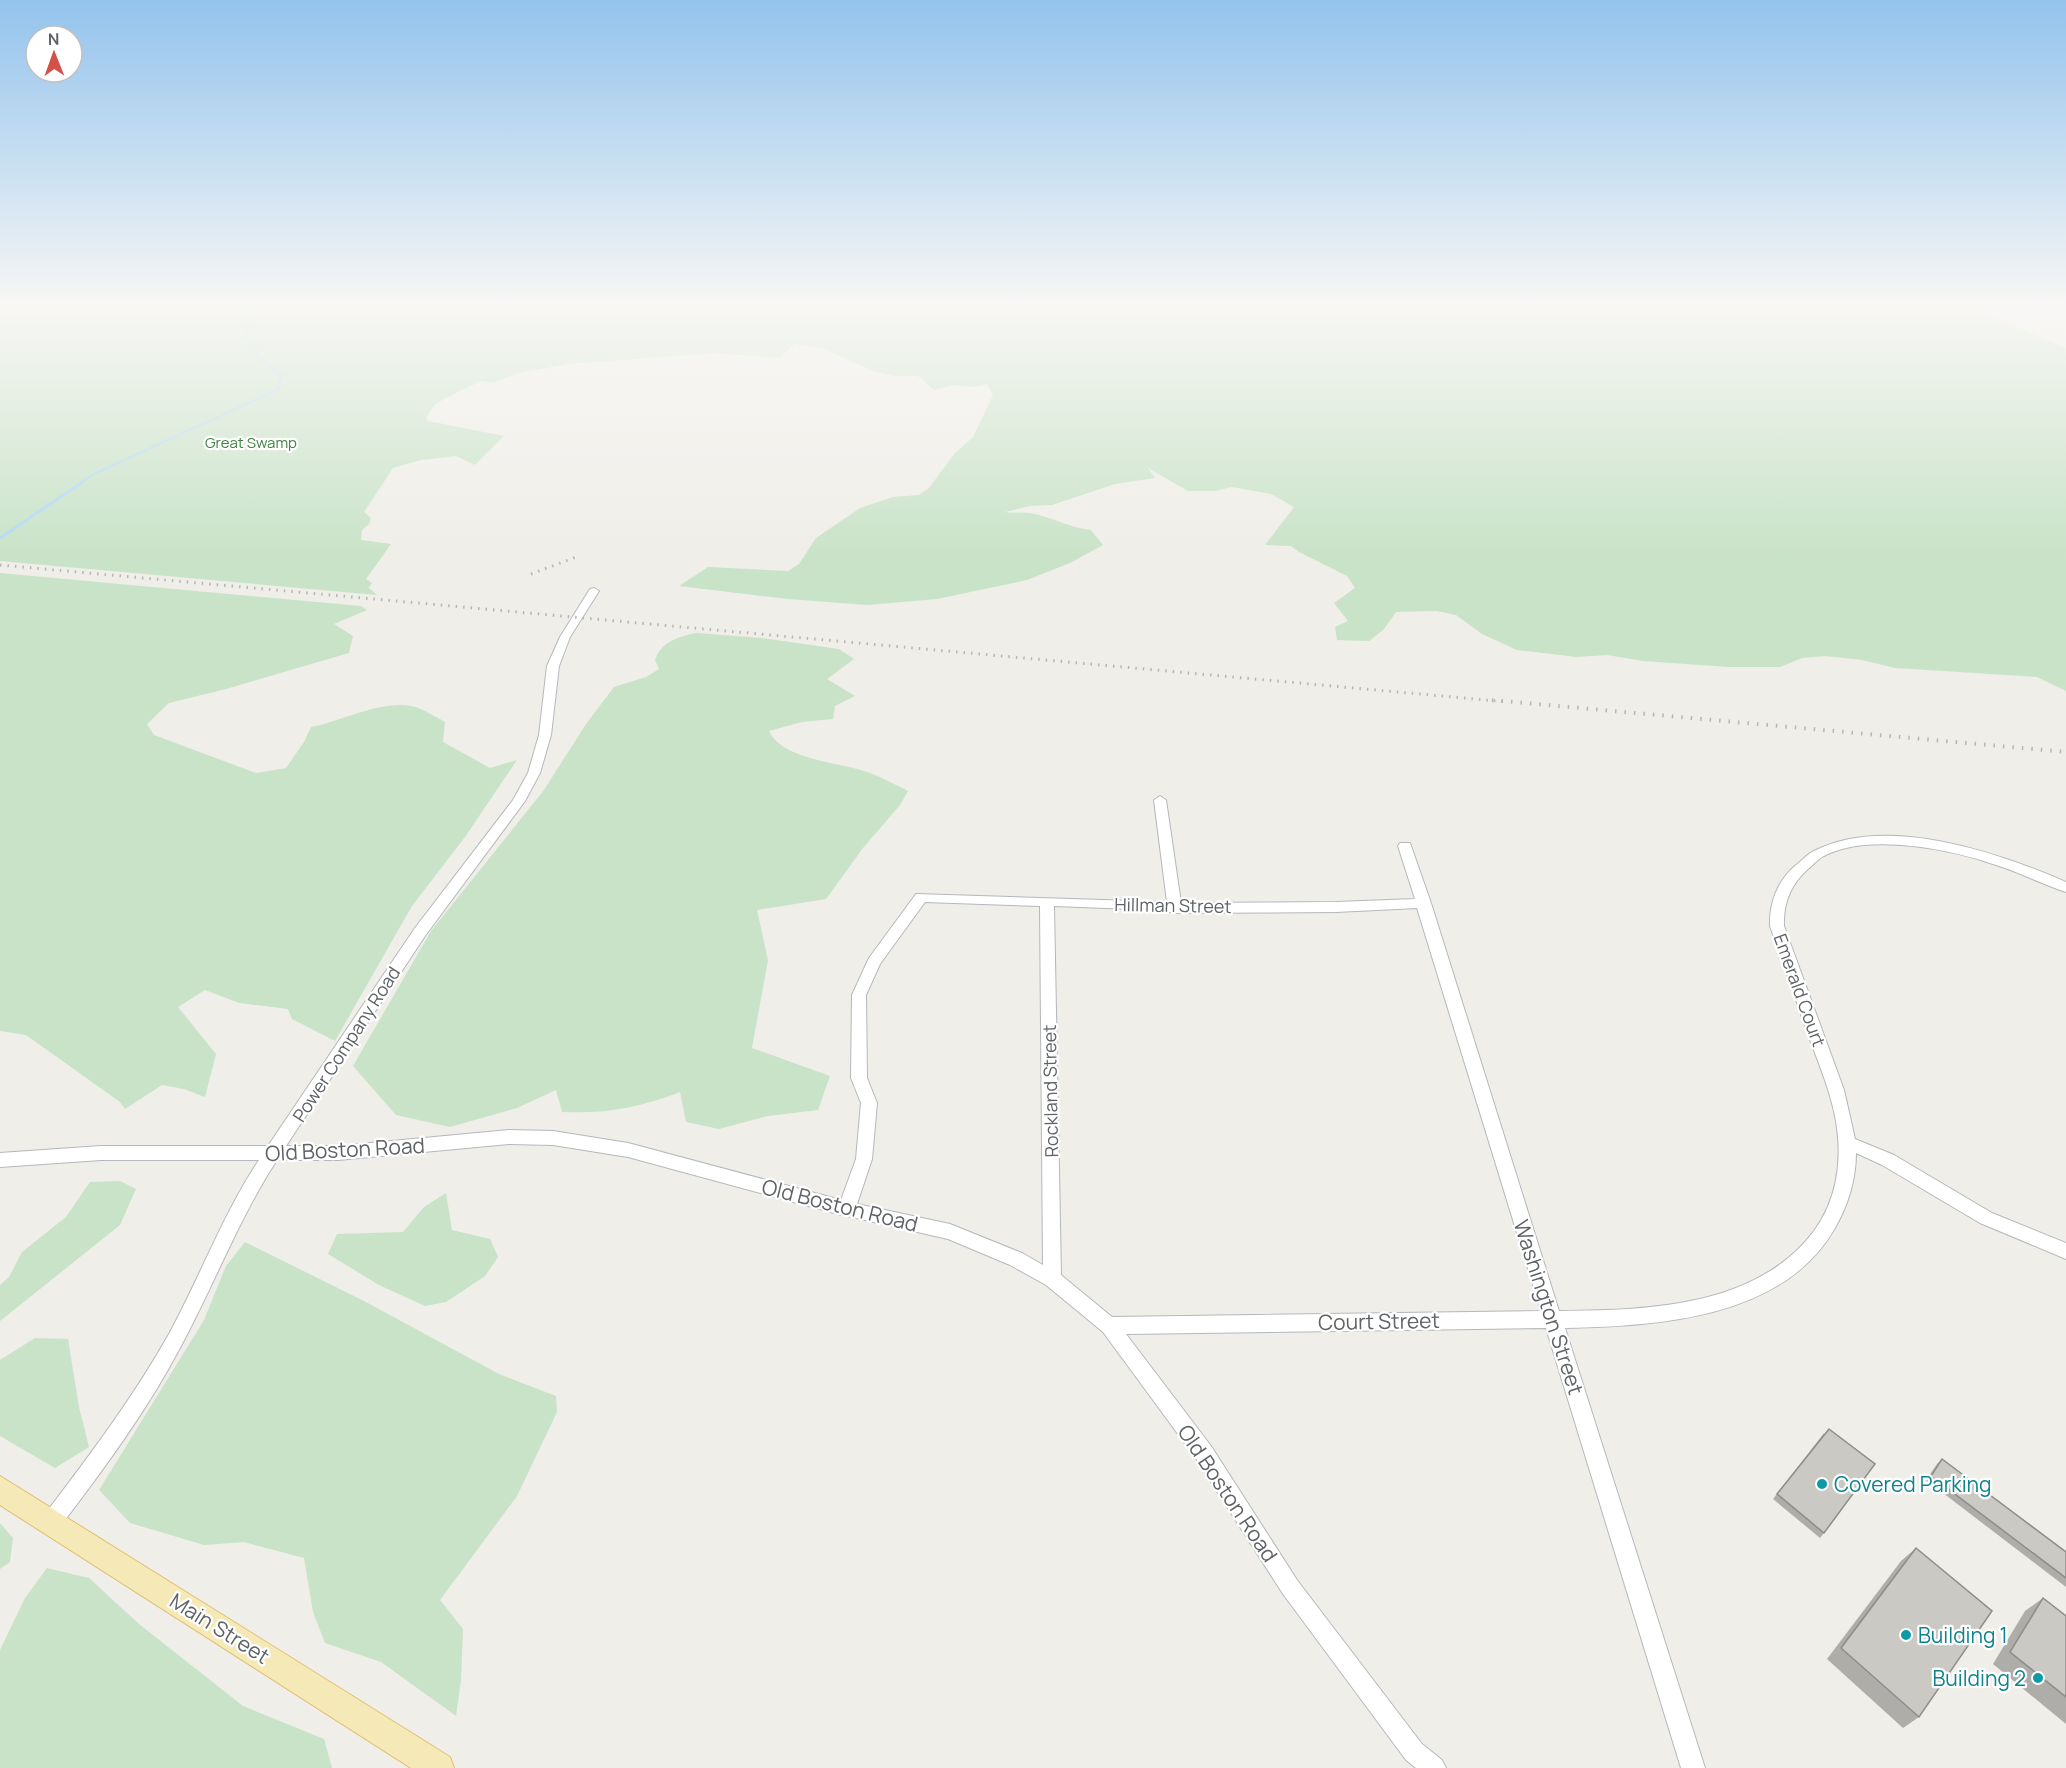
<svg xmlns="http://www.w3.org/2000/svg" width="2066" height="1768" font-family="Manrope,sans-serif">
	<rect width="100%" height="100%" fill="#efeee8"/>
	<g fill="#c9e3c8">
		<path d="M 0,308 L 1973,308 L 2066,348 L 2066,691 L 2037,677 L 1895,668 L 1862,660 L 1825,656 L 1802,658 L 1780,667 L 1729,667 L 1643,661 L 1607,655 L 1577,657 L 1517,650 L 1482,634 L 1456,615 L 1437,611 L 1396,612 L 1384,629 L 1369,641 L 1337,640 L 1335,627 L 1348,621 L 1334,603 L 1355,588 L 1347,576 L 1299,552 L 1291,546 L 1265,545 L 1294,507 L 1271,494 L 1232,487 L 1215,491 L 1188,491 L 1148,468 L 1155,478 L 1115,484 L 1052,505 L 1030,506 L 1005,512 C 1012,513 1021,512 1029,513 C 1051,516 1069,528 1091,530 L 1103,545 L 1070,563 L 1027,580 L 937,599 L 867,605 L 788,599 L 679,586 L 708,567 L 788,571 L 799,564 L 816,538 L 860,508 L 893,497 L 919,495 L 929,488 L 955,453 L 973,437 L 993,395 L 987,384 L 975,387 L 954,385 L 934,390 L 918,376 L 894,376 L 873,371 L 822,348 L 795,344 L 779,358 L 715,353 L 569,364 L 519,373 L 493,383 L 481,381 L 456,393 L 435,404 L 426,418 L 428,421 L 504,436 L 475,465 L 456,456 L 421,460 L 393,468 L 364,512 L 371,518 L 369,524 L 362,530 L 361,540 L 391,544 L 366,579 L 372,583 L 369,588 L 377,595 L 0,561 Z"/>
		<path d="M 0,573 L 361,606 L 367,610 L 334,624 L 353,636 L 349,653 L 226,689 L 169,703 L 147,724 L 154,735 L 256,773 L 286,768 L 304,742 L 311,727 C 342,721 385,698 416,707 C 426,711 436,717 445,722 L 443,742 L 490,768 L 517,760 L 465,837 L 412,906 L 335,1041 L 292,1019 L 288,1009 L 239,1003 L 205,990 L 178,1007 L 216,1054 L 205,1097 L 184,1089 L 162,1085 L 125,1109 L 120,1102 L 26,1035 L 0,1031 Z"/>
		<path d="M 697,633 L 762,638 L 839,649 L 854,659 L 827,679 L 855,696 L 835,706 L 833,719 L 802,722 L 769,731 C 783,761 842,762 870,773 C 883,778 896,785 908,791 L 900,805 L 863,848 L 826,899 L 757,910 L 768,960 L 752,1048 L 830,1076 L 818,1110 L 768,1116 L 719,1129 L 686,1122 L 680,1092 C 639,1108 605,1114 562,1112 L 556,1090 L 517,1108 L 450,1127 L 396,1115 L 353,1066 L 431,931 L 544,790 L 586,724 L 614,687 L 646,677 L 659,669 L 655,660 C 661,642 679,636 697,633 Z"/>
		<path d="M 120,1181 L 136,1189 L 120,1225 L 0,1321 L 0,1285 L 9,1277 L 22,1252 L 66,1217 L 90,1182 Z"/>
		<path d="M 446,1193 L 452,1230 L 490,1239 L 498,1257 L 485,1276 L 446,1302 L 425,1306 L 379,1285 L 328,1254 L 337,1234 L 403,1232 L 424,1207 Z"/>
		<path d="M 245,1242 L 364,1301 L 499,1374 L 556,1396 L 557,1412 L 517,1496 L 440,1600 L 463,1629 L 461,1680 L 456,1716 L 381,1662 L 325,1643 L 313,1612 L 304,1558 L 244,1542 L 204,1545 L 130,1523 L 99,1490 L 204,1320 L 226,1266 Z"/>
		<path d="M 35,1338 L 68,1339 L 79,1407 L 89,1447 L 55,1468 L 0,1436 L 0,1360 Z"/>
		<path d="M 0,1523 L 13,1538 L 10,1562 L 0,1569 Z"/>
		<path d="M 47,1568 L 89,1578 L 139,1624 L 243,1706 L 324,1739 L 332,1768 L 0,1768 L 0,1650 L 25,1598 Z"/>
	</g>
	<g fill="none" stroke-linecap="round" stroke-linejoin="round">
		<path stroke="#b3daf5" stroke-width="2" d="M 82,482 L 94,474 L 279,389 L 281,375 L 258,357 L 256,345 L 246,337 L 251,308"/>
		<path stroke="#b3daf5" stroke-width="3" d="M 0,538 L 84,481"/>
		<g stroke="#b5b8bb" stroke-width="2">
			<path id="minor" d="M 594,588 L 599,591 L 570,637 L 559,666 L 551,735 L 540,773 L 525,801 L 425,936 L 286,1146 L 338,1146 L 509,1130 L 553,1131 L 628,1143 L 841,1200 L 856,1159 L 861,1103 L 851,1078 L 852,995 L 869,958 L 916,894 L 1167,902 L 1154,800 L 1160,796 L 1166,800 L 1181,903 L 1336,902 L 1415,899 L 1398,846 L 1400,843 L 1410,843 L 1431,903 L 1559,1311 C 1647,1310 1756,1308 1814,1231 C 1836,1201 1842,1164 1837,1128 C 1833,1097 1820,1067 1809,1037 C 1796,1000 1783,963 1770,926 C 1769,903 1778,880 1796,865 C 1802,861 1807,854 1814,851 C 1886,814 1997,852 2066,882 L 2066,892 C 2044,885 2023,874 2002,867 C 1955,850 1867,831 1822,857 C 1817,860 1812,866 1808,869 C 1791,884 1783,903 1784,926 L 1844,1090 L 1855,1139 L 1894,1155 L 1992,1213 L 2066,1243 L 2066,1259 L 1980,1223 L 1882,1165 L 1856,1153 C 1856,1180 1848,1205 1835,1228 C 1783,1319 1658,1326 1565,1328 L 1705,1768 L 1681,1768 L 1546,1328 L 1126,1334 L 1211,1446 L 1297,1580 L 1422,1744 L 1442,1760 L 1446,1768 L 1416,1768 L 1406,1760 L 1283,1594 L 1197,1460 L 1103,1332 L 1046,1285 L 1010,1265 L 948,1239 L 834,1213 L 628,1157 L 553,1145 L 509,1144 L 338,1160 L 277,1160 C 239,1218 214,1285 181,1346 C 147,1411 103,1470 59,1528 L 52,1531 L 45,1528 L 42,1521 L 45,1514 C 89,1456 133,1398 169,1334 C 200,1277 223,1214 259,1160 L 101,1160 L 0,1167 L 0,1153 L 101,1146 L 268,1146 L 415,928 L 513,800 L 528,773 L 539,735 L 547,666 L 560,637 L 590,589 ZM 925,902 L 1040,906 L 1043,1265 L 1022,1253 L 950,1224 L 857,1204 L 872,1159 L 877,1103 L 867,1078 L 866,995 L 880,964 ZM 1054,906 L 1158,910 L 1175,913 L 1336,912 L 1417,908 L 1541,1311 L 1112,1317 L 1061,1275 Z"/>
		</g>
		<g stroke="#e1be70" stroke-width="2">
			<path id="major" d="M 0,1476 L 450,1757 L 454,1768 L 411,1768 L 0,1505 Z"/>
		</g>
		<use href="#minor" fill="#fff" fill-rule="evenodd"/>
		<use href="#major" fill="#f5eab7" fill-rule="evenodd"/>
		<g stroke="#b5b6b6" stroke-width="3" stroke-dasharray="1.5 6" stroke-linecap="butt">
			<path d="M 0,565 L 1508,702"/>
			<path d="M 531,574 L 579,556"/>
		</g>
		<path stroke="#b5b6b6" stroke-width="4" stroke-dasharray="1.5 8" stroke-linecap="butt" d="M 1492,700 L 2066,752"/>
	</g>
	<g fill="#afada9">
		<path d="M 1824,1433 L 1824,1533 L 1820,1538 L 1773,1499 Z"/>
		<path d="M 1942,1459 L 2066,1552 L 2066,1587 L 1926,1480 L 1937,1464 Z"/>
		<path d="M 1916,1548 L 1919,1717 L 1903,1728 L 1827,1659 L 1901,1561 Z"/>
		<path d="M 2043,1598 L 2066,1616 L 2066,1724 L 1993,1664 L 2025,1611 Z"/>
	</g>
	<g fill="#cbc9c4" stroke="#8e8d89" stroke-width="1.5">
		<path d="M 1829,1429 L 1875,1464 L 1824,1533 L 1777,1494 Z"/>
		<path d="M 1942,1459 L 2066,1552 L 2066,1578 L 1931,1476 Z"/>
		<path d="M 1916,1548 L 1992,1611 L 1919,1717 L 1841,1648 Z"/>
		<path d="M 2043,1598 L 2066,1616 L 2066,1697 L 2010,1652 Z"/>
	</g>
	<linearGradient id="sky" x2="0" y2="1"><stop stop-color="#93c3ed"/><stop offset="0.55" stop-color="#f8f7f5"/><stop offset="1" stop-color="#f8f7f5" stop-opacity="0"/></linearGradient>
	<rect width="2066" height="555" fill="url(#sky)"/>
	<g fill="#0f9aa8" stroke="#fff" stroke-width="2">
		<circle cx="1822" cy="1484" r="6"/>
		<circle cx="1906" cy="1635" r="6"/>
		<circle cx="2038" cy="1678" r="6"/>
	</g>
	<g text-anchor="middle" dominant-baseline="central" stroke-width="4.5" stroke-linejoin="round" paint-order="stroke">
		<g font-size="15" fill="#428343" stroke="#fff">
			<text x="251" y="442">Great Swamp</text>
		</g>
		<g font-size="18" fill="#5f6366" stroke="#fff">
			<text transform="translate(1173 905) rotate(1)">Hillman Street</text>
			<text transform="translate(1800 990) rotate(70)">Emerald Court</text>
			<text transform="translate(346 1044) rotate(-57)">Power Company Road</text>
			<text transform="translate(1050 1091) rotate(-91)">Rockland Street</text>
		</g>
		<g font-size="21" fill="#5f6366" stroke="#fff">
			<text transform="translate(345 1149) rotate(-3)">Old Boston Road</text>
			<text transform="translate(840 1205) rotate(14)">Old Boston Road</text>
			<text transform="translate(1549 1307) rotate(72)">Washington Street</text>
			<text transform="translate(1379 1321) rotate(-1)">Court Street</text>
			<text transform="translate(1228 1493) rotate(56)">Old Boston Road</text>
			<text transform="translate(220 1628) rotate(32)">Main Street</text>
		</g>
		<g font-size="21" fill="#0d838f" stroke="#fff" text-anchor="start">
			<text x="1834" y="1484">Covered Parking</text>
			<text x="1918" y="1635">Building 1</text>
			<text x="2026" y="1678" text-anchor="end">Building 2</text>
		</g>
	</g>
	<g transform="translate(54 54) rotate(359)"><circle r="28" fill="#ffffff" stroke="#bfc1c2" stroke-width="1.5"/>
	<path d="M0-4.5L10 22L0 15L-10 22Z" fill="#d45149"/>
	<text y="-9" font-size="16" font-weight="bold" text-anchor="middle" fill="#5f6366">N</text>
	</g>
</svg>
